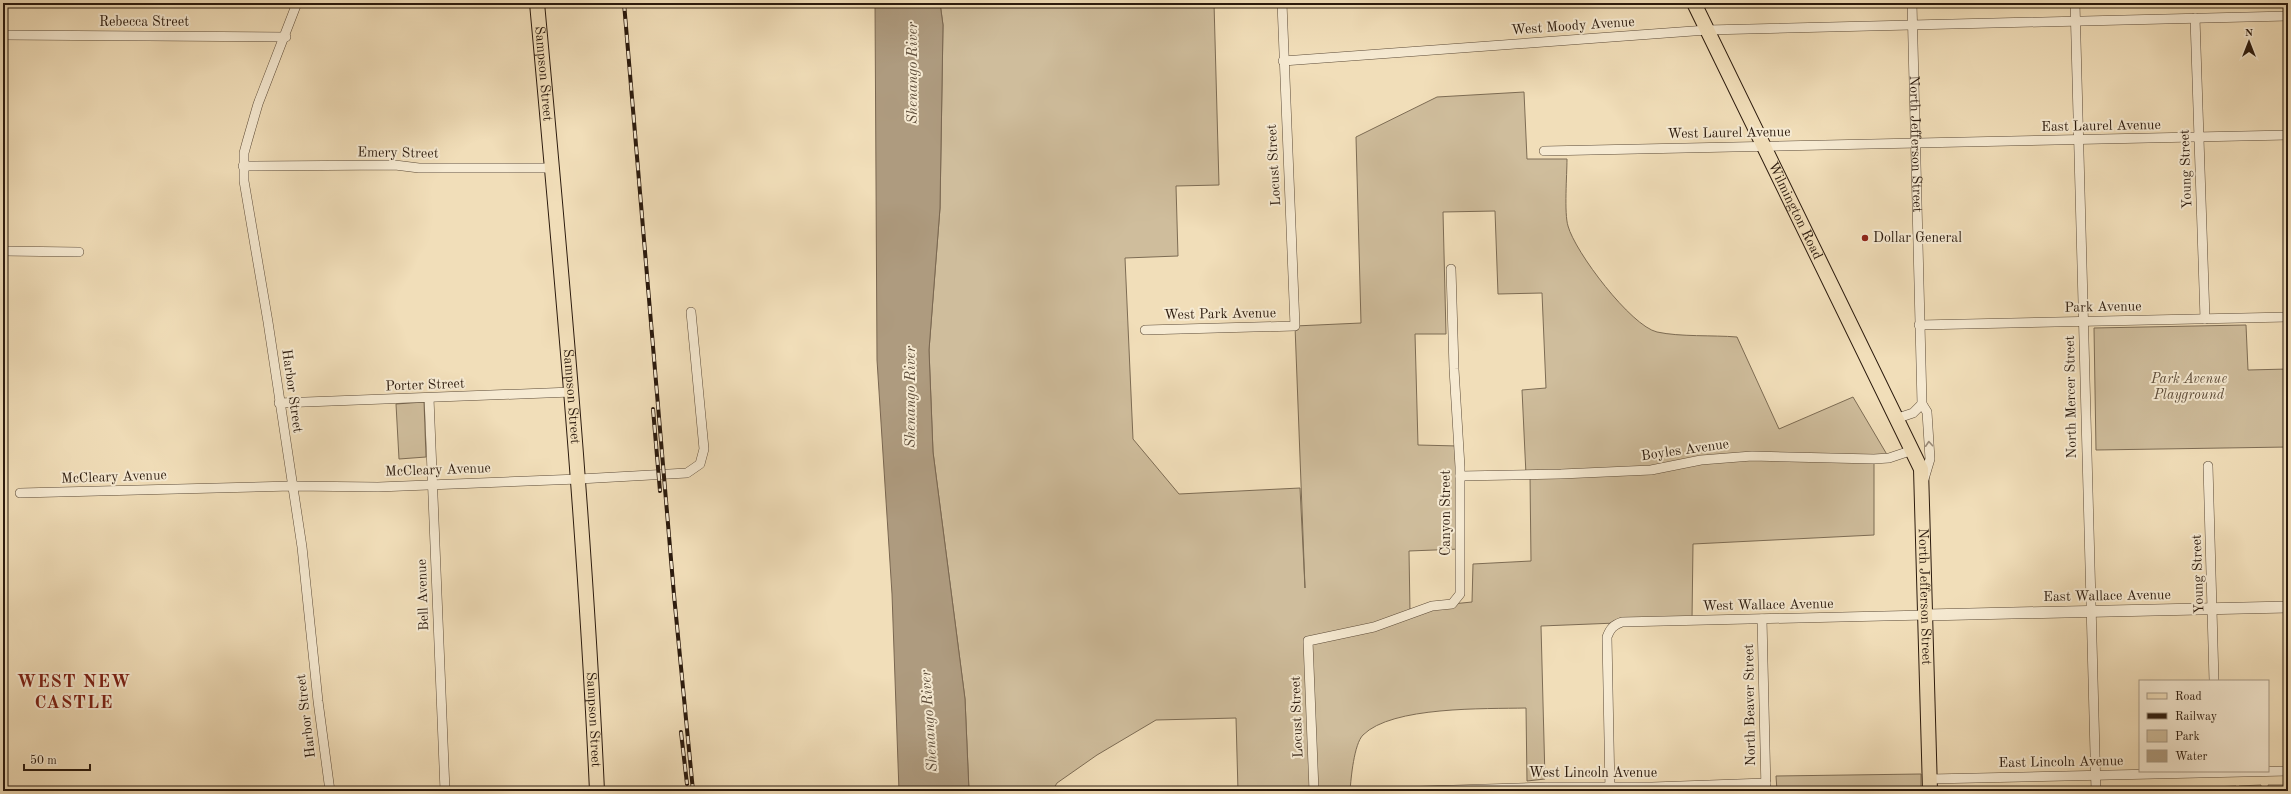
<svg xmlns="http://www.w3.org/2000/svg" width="2291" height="794" font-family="'Old Standard TT',serif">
	<rect width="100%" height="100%" fill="#f1deb9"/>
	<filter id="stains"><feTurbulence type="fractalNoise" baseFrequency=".005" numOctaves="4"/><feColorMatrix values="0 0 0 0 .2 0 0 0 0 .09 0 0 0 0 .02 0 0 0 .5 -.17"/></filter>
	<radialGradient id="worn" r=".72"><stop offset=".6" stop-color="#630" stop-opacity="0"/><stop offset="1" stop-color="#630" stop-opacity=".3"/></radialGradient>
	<g fill="#cfbd9c" stroke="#7d6c54" fill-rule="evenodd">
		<path d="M 940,3 L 1214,3 L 1219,185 L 1176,186 L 1178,256 L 1125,258 L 1133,439 L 1179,494 L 1300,488 L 1305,588 L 1295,326 L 1361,323 L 1356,137 L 1437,97 L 1524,92 L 1527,159 L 1567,159 C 1567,175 1564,213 1568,226 C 1575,252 1631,326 1657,332 C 1680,337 1713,335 1737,337 L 1779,429 L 1853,397 L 1889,458 L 1874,460 L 1874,535 L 1693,544 L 1692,620 L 1541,626 L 1545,779 L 1527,781 L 1526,708 C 1485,709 1392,706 1363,735 C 1354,744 1351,778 1350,791 L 1238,791 L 1236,718 L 1156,720 L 1097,755 L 1057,783 L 1052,791 L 969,791 L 965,699 L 933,452 L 929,350 L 940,208 L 943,25 ZM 1495,211 L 1498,294 L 1542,293 L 1546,388 L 1522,390 L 1526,475 L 1530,475 L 1531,561 L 1473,564 L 1472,602 L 1452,604 L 1410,612 L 1409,551 L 1460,549 L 1458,446 L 1418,445 L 1415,334 L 1446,334 L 1443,212 Z"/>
		<path d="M 2246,325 L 2248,370 L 2288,369 L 2288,447 L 2096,450 L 2094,328 Z"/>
		<path d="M 424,402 L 426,457 L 399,459 L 396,404 Z"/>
		<path d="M 1921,774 L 1921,791 L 1777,791 L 1776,776 Z"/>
		<path d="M 2261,785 L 2261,791 L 2239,791 L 2239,786 Z"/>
		<path d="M 2268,785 L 2288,785 L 2288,791 L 2269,791 Z"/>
		<path d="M 2236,786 L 2236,791 L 2214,791 L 2213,787 Z"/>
	</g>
	<path fill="#ae9b7f" stroke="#7a6751" d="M 875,3 L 940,3 L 943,25 L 940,208 L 929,350 L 933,452 L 965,699 L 969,791 L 899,791 L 892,594 L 877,360 Z"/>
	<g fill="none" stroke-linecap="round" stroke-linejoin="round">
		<g stroke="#5c4b38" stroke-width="10">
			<g id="minor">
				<path d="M 297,3 L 258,104 L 247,142 L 244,153 L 244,181 L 268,322 L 302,547 L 318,701 L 330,791"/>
				<path id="s1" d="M 1912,3 L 1922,404 L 1927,412 L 1930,459 L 1924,479"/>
				<path d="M 2075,3 L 2096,791"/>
				<path d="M 2195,18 L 2205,319"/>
				<path d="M 3,35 L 286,37"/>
				<path d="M 1283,61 L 1707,30 L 2288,16"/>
				<path d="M 1544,151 L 2288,135"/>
				<path d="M 243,166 L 395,165 L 419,168 L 552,168"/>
				<path d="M 3,251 L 79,252"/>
				<path d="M 1919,325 L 2288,317"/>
				<path d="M 1145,330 L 1295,326 L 1282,3"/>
				<path d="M 429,398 L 445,791"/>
				<path d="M 279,403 L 572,392"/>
				<path d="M 1898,418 L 1913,413 L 1922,404"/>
				<path d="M 2208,466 L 2214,681"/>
				<path d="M 1460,476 L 1561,474 L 1651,470 L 1701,460 L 1752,456 L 1874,459 L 1889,458 L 1913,450"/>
				<path d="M 20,493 L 292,486 L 378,487 L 579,479 L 687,473 L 700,464 L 704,449 L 691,312"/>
				<path d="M 1762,619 L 1766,791"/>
				<path d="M 1930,779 L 2288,771"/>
				<path d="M 1314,791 L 1308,641 L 1374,627 L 1432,606 L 1452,604 L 1460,594 L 1460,467 L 1454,369 L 1451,269"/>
				<path d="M 1421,791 L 1546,787 L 1652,787 L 1766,783"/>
				<path d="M 1610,791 L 1607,637 C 1610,629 1613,625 1622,622 L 1926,615"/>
			</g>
		</g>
		<g stroke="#5c4b38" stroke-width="12">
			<path id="tertiary" d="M 1926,615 L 2288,607"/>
		</g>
		<g stroke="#2b1a0d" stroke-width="16">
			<g id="primary">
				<path id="s2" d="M 537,3 C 561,265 585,528 597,791"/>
				<path id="s3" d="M 1694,3 L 1921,469 L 1930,791"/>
			</g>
		</g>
		<use href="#minor" stroke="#f6ead2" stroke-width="9"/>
		<use href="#tertiary" stroke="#f6ead2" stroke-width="11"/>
		<use href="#primary" stroke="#f1deb9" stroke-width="14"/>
		<g stroke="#2b1a0d" stroke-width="4">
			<g id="rail">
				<path d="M 624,3 L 674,595 L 693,791"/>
				<path d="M 653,409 L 660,491"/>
				<path d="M 681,732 L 687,784"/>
			</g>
		</g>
		<use href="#rail" stroke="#f6ead2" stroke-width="2.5" stroke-dasharray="8" stroke-linecap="butt"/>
	</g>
	<defs><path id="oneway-chevron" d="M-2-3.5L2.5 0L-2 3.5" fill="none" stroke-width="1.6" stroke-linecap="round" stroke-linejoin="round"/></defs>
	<use stroke="#9b8c79" href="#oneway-chevron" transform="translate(1929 444) rotate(-94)"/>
	<circle fill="#8f2418" stroke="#f6ead2" stroke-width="1.5" cx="1865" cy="238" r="4"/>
	<g text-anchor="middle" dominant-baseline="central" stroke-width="4" stroke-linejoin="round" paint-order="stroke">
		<g font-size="14" fill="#2b1a0d" stroke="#f6ead2">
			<text x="144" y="22">Rebecca Street</text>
			<text transform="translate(1573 26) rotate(-4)">West Moody Avenue</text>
			<text stroke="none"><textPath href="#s2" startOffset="71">Sampson Street</textPath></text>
			<text transform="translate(2101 126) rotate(-1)">East Laurel Avenue</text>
			<text transform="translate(1729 133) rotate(-1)">West Laurel Avenue</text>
			<text stroke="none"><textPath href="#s1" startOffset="141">North Jefferson Street</textPath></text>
			<text transform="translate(398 153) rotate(1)">Emery Street</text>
			<text transform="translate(1274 165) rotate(-93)">Locust Street</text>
			<text transform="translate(2186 169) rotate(-92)">Young Street</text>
			<text stroke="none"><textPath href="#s3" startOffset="231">Wilmington Road</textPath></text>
			<text transform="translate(2103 307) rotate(-1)">Park Avenue</text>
			<text transform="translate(1220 314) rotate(-1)">West Park Avenue</text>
			<text transform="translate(425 385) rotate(-2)">Porter Street</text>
			<text transform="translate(292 391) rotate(82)">Harbor Street</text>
			<text stroke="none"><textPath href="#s2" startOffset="395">Sampson Street</textPath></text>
			<text transform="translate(2071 397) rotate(-91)">North Mercer Street</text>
			<text transform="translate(1685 450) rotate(-8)">Boyles Avenue</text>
			<text transform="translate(438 470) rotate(-2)">McCleary Avenue</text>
			<text transform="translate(114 477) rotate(-2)">McCleary Avenue</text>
			<text transform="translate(1446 513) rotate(-90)">Canyon Street</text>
			<text transform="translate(2198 574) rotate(-92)">Young Street</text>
			<text transform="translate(423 595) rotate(-92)">Bell Avenue</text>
			<text stroke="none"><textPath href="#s3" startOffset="646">North Jefferson Street</textPath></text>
			<text transform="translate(2107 596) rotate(-1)">East Wallace Avenue</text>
			<text transform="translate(1768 605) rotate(-1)">West Wallace Avenue</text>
			<text transform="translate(1750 705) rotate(-91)">North Beaver Street</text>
			<text transform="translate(306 716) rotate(-97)">Harbor Street</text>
			<text transform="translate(1297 717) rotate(-92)">Locust Street</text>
			<text stroke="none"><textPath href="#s2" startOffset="719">Sampson Street</textPath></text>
			<text transform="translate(2061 762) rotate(-1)">East Lincoln Avenue</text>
			<text x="1593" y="773">West Lincoln Avenue</text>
		</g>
		<g font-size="14" fill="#2b1a0d" stroke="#f6ead2" text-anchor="start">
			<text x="1873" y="238">Dollar General</text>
		</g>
		<g font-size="14" font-style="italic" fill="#5c4b38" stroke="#f6ead2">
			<text x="2189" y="379">Park Avenue<tspan x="2189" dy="16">Playground</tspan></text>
		</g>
		<g font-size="15" font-style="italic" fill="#5f4e3b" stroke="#f6ead2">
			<text transform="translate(913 73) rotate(-90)">Shenango River</text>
			<text transform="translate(911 397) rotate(-90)">Shenango River</text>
			<text transform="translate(930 721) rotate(-94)">Shenango River</text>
		</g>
		<g font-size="18" font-weight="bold" letter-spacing="1" fill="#7a1f14" stroke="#f6ead2">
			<text x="74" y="682">WEST NEW<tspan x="74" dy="21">CASTLE</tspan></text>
		</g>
	</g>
	<rect width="2291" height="794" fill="none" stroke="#f1deb9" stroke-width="16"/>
	<rect x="4" y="4" width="2283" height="786" fill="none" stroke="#2b1a0d" stroke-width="2"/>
	<rect x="8" y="8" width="2275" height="778" fill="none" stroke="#2b1a0d"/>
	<rect x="2139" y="680" width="130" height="92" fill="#f6ead2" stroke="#a59783"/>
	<rect x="2147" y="693" width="20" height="6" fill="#f1deb9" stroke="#a59783"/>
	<text x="2175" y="700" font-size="12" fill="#2b1a0d">Road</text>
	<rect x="2147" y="713" width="20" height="6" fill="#2b1a0d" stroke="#a59783"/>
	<text x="2175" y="720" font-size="12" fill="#2b1a0d">Railway</text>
	<rect x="2147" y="730" width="20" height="12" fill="#cfbd9c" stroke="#a59783"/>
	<text x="2175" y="740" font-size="12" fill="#2b1a0d">Park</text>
	<rect x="2147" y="750" width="20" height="12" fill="#ae9b7f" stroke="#a59783"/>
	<text x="2175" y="760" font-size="12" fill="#2b1a0d">Water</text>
	<g transform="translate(2249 42)" stroke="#f6ead2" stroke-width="3" paint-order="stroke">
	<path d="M0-3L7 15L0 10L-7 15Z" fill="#2b1a0d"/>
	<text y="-6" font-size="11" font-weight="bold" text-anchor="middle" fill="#2b1a0d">N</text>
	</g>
	<path d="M24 764v6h66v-6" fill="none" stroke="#2b1a0d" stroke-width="2"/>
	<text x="30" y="764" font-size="12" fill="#2b1a0d" stroke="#f6ead2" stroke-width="3" paint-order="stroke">50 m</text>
	<rect width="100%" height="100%" filter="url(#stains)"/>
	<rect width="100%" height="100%" fill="url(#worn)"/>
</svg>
